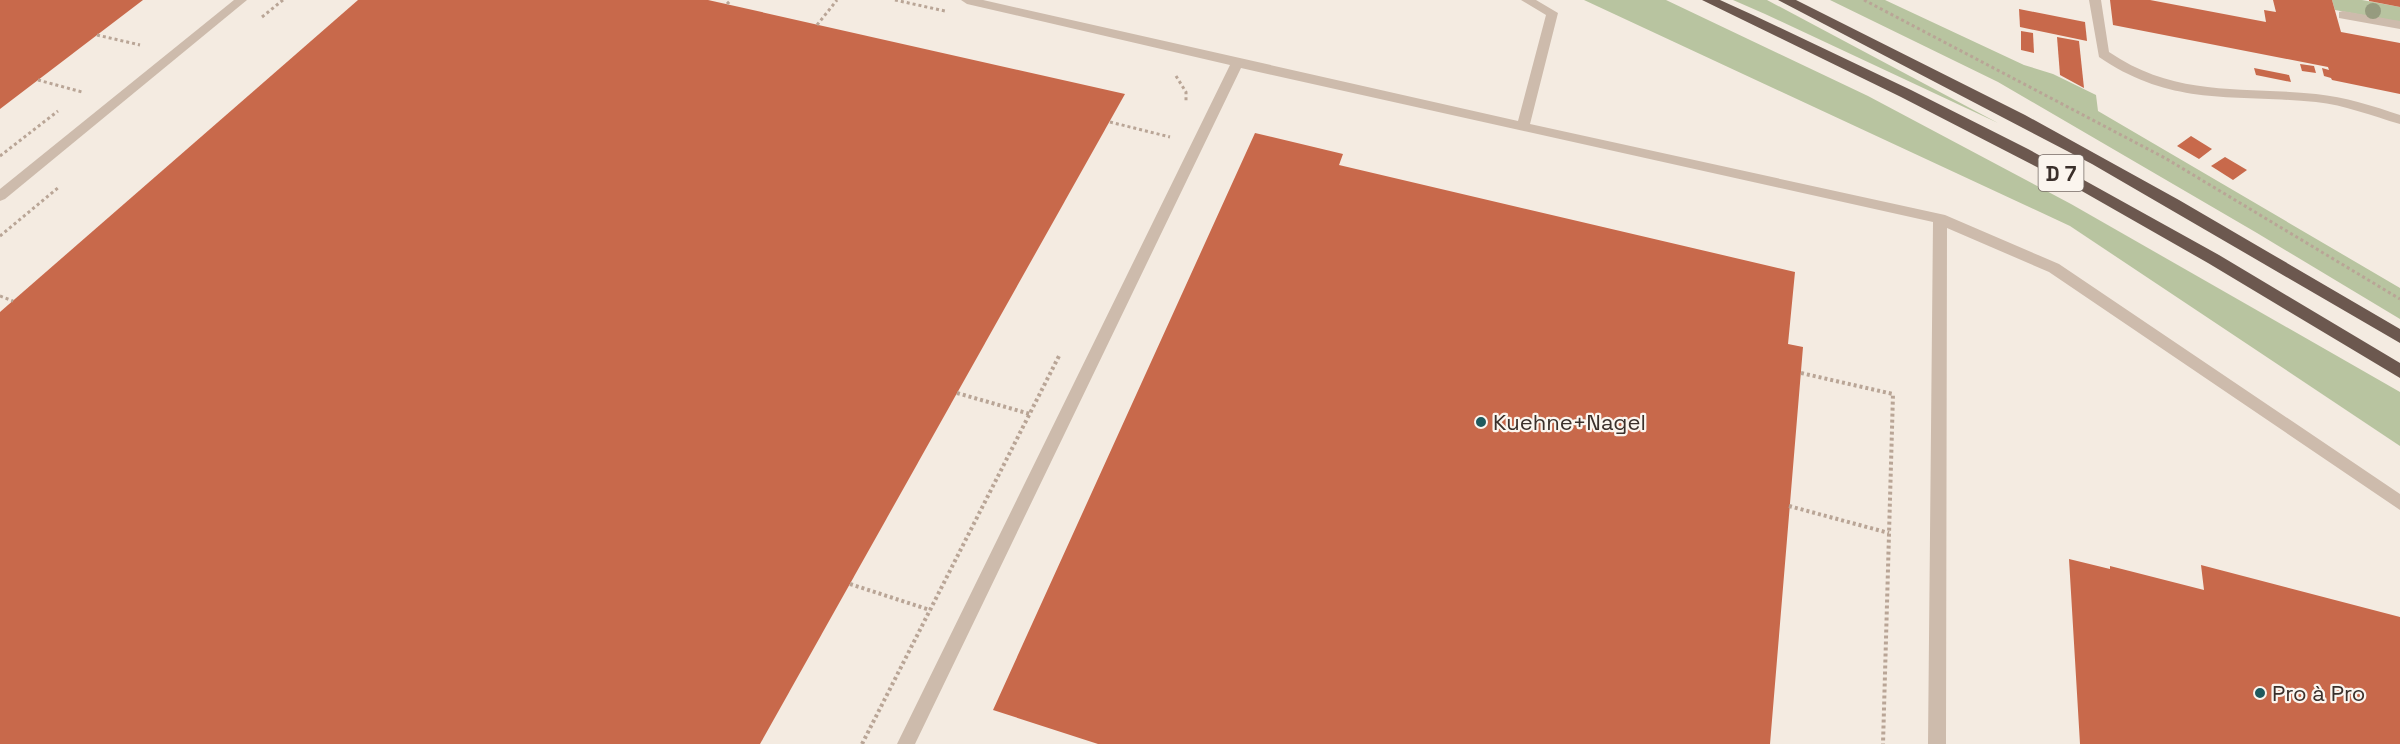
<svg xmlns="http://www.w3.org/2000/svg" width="2400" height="744" font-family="'Space Grotesk',sans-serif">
	<rect width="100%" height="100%" fill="#f4ebe1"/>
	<g fill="#b8c4a0">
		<path d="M 1584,0 L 1666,0 L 1868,96 L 2071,204 L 2400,392 L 2400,446 L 2070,226 Z"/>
		<path d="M 1733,0 L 1767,0 L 1998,123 L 1765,14 Z"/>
		<path d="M 1830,0 L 1885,0 L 2024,65 L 2053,74 L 2096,95 L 2098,111 L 2400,288 L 2400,319 L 2257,233 L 1998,82 Z"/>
		<path d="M 2332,0 L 2362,0 L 2400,7 L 2400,22 L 2335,10 Z"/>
	</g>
	<g fill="#c8694b">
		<path d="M 0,0 L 143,0 L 0,109 Z"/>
		<path d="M 358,0 L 708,0 L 1125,94 L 760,744 L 0,744 L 0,312 Z"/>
		<path d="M 2110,0 L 2150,0 L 2266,22 L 2264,10 L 2276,12 L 2273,0 L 2332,0 L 2341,32 L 2400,43 L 2400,94 L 2332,80 L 2331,78 L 2324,76 L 2322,68 L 2329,70 L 2328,67 L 2113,25 Z"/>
		<path d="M 2369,0 L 2400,0 L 2400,7 L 2369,1 Z"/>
		<path d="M 2019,9 L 2085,22 L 2087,41 L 2020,27 Z"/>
		<path d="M 2021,31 L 2033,33 L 2034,53 L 2021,50 Z"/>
		<path d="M 2057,37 L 2079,41 L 2084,88 L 2060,75 Z"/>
		<path d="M 2300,64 L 2314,66 L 2316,73 L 2302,71 Z"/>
		<path d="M 2254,68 L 2289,75 L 2291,82 L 2256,75 Z"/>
		<path d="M 1255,133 L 1343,154 L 1339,165 L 1795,272 L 1788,344 L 1803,347 L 1770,744 L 1098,744 L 993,710 Z"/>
		<path d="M 2191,136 L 2212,149 L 2199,159 L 2177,146 Z"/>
		<path d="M 2225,157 L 2247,170 L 2233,180 L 2211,166 Z"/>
		<path d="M 2069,559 L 2110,569 L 2110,566 L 2204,590 L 2201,565 L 2400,617 L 2400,744 L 2080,744 Z"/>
	</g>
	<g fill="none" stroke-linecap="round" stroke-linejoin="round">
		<g stroke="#b9a596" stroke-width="3" stroke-dasharray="3 3" stroke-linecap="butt">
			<path d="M 895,0 L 945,11"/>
			<path d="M 1864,0 L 2165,158 L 2400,299"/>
			<path d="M 727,4 L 731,0"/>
			<path d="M 262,17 L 283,0"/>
			<path d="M 817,25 L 837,0"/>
			<path d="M 97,35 L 140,45"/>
			<path d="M 1176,76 L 1186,92 L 1186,101"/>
			<path d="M 38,80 L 82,92"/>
			<path d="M 1110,122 L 1170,137"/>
			<path d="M 0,156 L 58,111"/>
			<path d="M 0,236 L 59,187"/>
			<path d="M 0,296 L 13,301"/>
		</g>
		<g stroke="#b9a596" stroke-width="4" stroke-dasharray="3 3" stroke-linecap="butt">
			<path d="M 1801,373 L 1893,394 L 1883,744"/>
			<path d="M 957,393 L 1030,414"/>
			<path d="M 1789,506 L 1889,533"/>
			<path d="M 850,584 L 930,610"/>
			<path d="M 862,744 L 1060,354"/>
		</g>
		<g fill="#cdbbac" fill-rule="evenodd">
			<path d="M 234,0 L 247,0 L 5,199 L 0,201 L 0,189 Z"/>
			<path d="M 961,0 L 983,0 L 1518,121 L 1546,15 L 1521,0 L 1536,0 L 1558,13 L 1530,124 L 1945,215 L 2059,264 L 2400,494 L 2400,510 L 2049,272 L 1947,228 L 1946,744 L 1928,744 L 1933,222 L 1241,68 L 915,744 L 897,744 L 1230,65 L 967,4 Z"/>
			<path d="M 2089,0 L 2101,0 L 2109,52 C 2177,98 2239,86 2316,94 C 2345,97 2373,106 2400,115 L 2400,124 C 2372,116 2345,105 2316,102 C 2233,94 2172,107 2099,57 Z"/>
			<path d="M 2343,11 L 2400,21 L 2400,29 L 2339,18 L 2339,12 Z"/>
		</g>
		<g fill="#6c584f" fill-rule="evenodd">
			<path d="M 1702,0 L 1720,0 L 1753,15 L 1911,90 L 2028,149 L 2219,255 L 2400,363 L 2400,378 L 2208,263 L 2066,182 L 1901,97 Z"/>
			<path d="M 1778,0 L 1796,0 L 2025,115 L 2179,200 L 2400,329 L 2400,343 L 2092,164 Z"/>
		</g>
	</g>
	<circle fill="#969b7f" cx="2373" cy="11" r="8"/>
	<g fill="#1f5a5e" stroke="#fbf5ee" stroke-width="2">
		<circle cx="1481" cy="422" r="6"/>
		<circle cx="2260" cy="693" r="6"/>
	</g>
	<g text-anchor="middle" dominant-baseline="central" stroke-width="4.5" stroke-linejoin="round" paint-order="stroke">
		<rect fill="#fbf5ee" stroke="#756b66" stroke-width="1.5" x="2038.5" y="155" width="45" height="36" rx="4.5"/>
		<g font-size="21" font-weight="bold" fill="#3b302b">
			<text x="2061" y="173">D 7</text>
		</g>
		<g font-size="22" fill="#3b302b" stroke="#fbf5ee" text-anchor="start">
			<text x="1493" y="422">Kuehne+Nagel</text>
			<text x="2272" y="693">Pro à Pro</text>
		</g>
	</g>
</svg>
